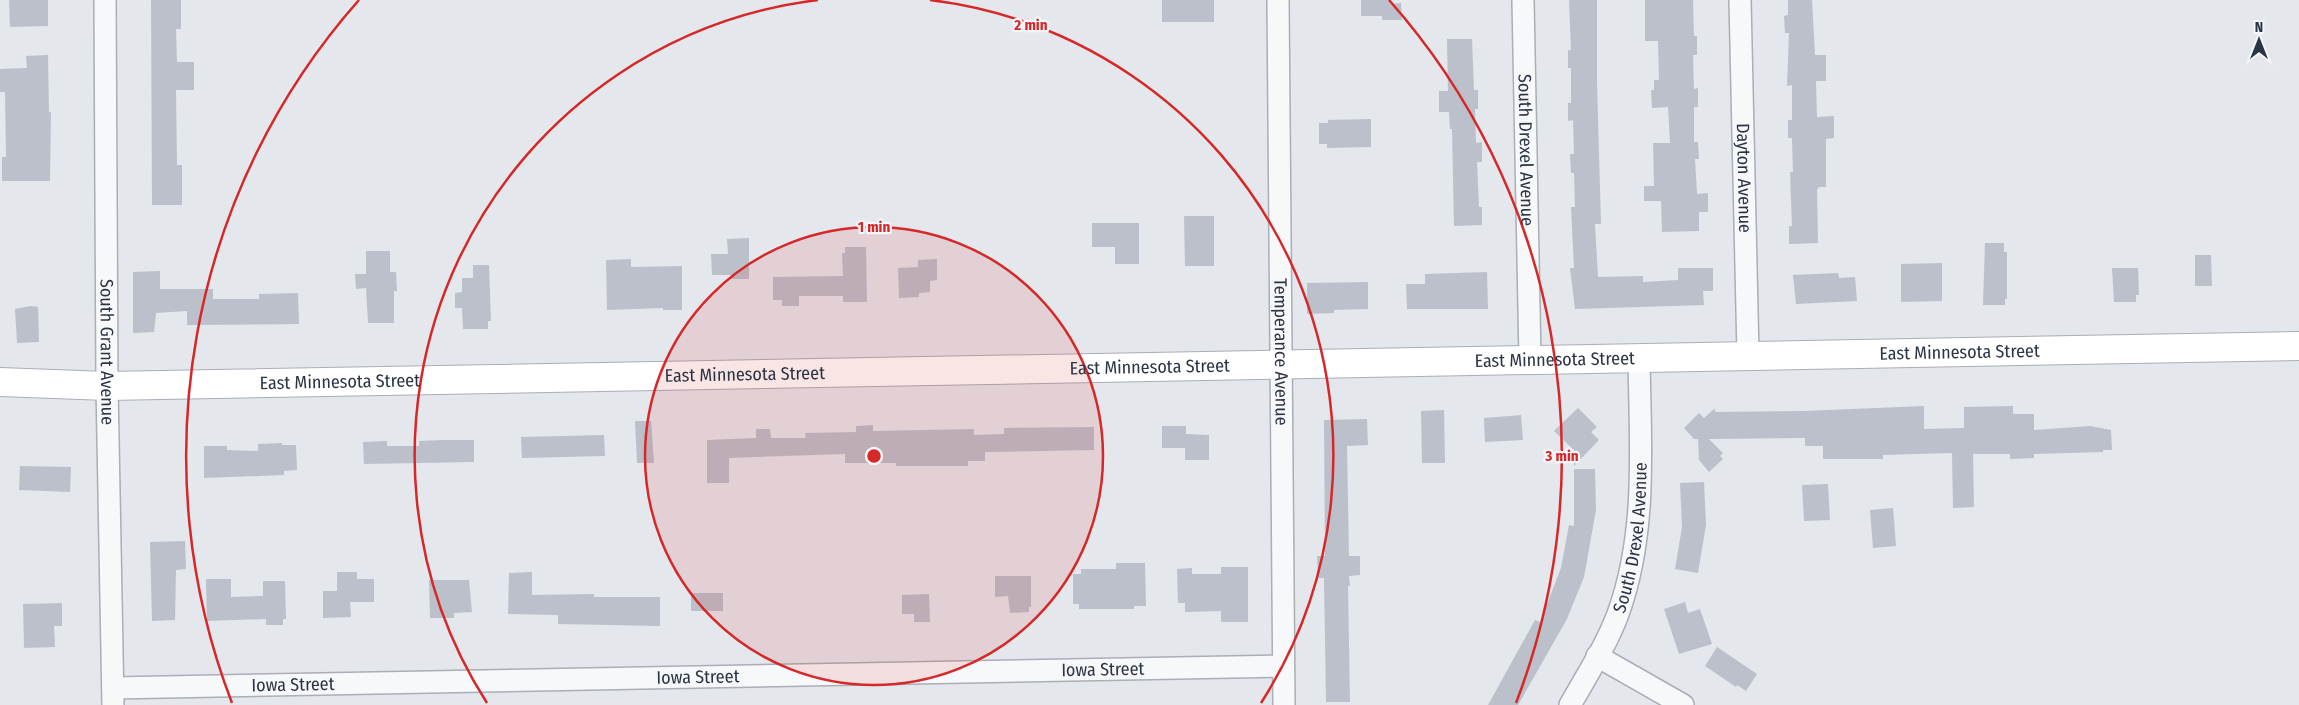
<svg xmlns="http://www.w3.org/2000/svg" width="2299" height="705" font-family="'Fira Sans Condensed',sans-serif">
	<rect width="100%" height="100%" fill="#e4e7ec"/>
	<g fill="#bbc0ca">
		<path d="M 9,0 L 48,0 L 48,26 L 10,27 Z"/>
		<path d="M 151,0 L 181,0 L 181,29 L 176,29 L 177,62 L 194,62 L 194,90 L 176,90 L 177,165 L 182,165 L 182,205 L 152,205 Z"/>
		<rect x="1162" y="0" width="52" height="22"/>
		<path d="M 1361,0 L 1390,0 L 1390,4 L 1401,3 L 1402,20 L 1382,20 L 1382,16 L 1361,16 Z"/>
		<path d="M 1569,0 L 1597,0 L 1597,82 L 1601,224 L 1595,224 L 1598,277 L 1643,276 L 1643,282 L 1678,280 L 1678,268 L 1713,268 L 1713,291 L 1703,291 L 1704,305 L 1575,309 L 1570,268 L 1574,268 L 1571,207 L 1575,207 L 1574,173 L 1571,173 L 1570,154 L 1574,154 L 1573,120 L 1568,121 L 1568,103 L 1571,103 L 1571,68 L 1568,68 L 1568,50 L 1571,50 Z"/>
		<path d="M 1645,0 L 1693,0 L 1694,36 L 1697,36 L 1697,55 L 1693,55 L 1694,89 L 1698,88 L 1698,107 L 1694,107 L 1694,142 L 1698,142 L 1699,159 L 1695,159 L 1697,194 L 1708,193 L 1708,212 L 1699,212 L 1699,231 L 1662,232 L 1661,201 L 1644,201 L 1644,186 L 1654,186 L 1653,143 L 1670,143 L 1668,107 L 1652,108 L 1651,90 L 1654,90 L 1654,80 L 1659,80 L 1658,41 L 1645,41 Z"/>
		<path d="M 1788,0 L 1812,0 L 1815,55 L 1826,55 L 1826,81 L 1816,81 L 1817,117 L 1834,116 L 1834,138 L 1826,139 L 1826,187 L 1819,187 L 1817,190 L 1818,243 L 1789,244 L 1789,226 L 1792,226 L 1790,172 L 1793,172 L 1792,138 L 1788,138 L 1788,120 L 1792,120 L 1792,85 L 1787,86 L 1789,33 L 1785,33 L 1784,16 L 1788,15 Z"/>
		<path d="M 1447,39 L 1472,39 L 1474,90 L 1478,90 L 1478,109 L 1475,109 L 1476,143 L 1482,142 L 1482,162 L 1477,162 L 1479,207 L 1482,207 L 1482,225 L 1454,226 L 1452,129 L 1450,129 L 1449,112 L 1439,112 L 1439,91 L 1448,91 Z"/>
		<path d="M 48,55 L 49,112 L 51,112 L 50,181 L 2,181 L 2,157 L 6,157 L 5,92 L 0,92 L 0,69 L 27,68 L 26,56 Z"/>
		<path d="M 1371,119 L 1371,147 L 1327,148 L 1327,144 L 1319,144 L 1319,123 L 1328,123 L 1328,120 Z"/>
		<path d="M 1184,216 L 1214,216 L 1214,266 L 1185,266 Z"/>
		<path d="M 1092,223 L 1139,223 L 1139,264 L 1115,264 L 1115,247 L 1092,247 Z"/>
		<path d="M 749,238 L 749,279 L 731,279 L 731,275 L 712,275 L 711,254 L 728,254 L 727,239 Z"/>
		<path d="M 1985,243 L 2004,243 L 2004,252 L 2007,252 L 2007,299 L 2005,299 L 2005,305 L 1983,305 Z"/>
		<path d="M 845,247 L 866,247 L 867,302 L 843,302 L 843,296 L 799,296 L 799,306 L 782,306 L 782,300 L 773,300 L 773,277 L 843,276 L 842,253 L 845,253 Z"/>
		<path d="M 366,251 L 390,251 L 390,272 L 396,272 L 397,291 L 394,291 L 394,323 L 368,323 L 366,288 L 356,289 L 355,274 L 366,274 Z"/>
		<path d="M 2195,255 L 2211,255 L 2212,286 L 2195,286 Z"/>
		<path d="M 631,259 L 631,267 L 682,266 L 682,310 L 663,310 L 663,308 L 607,310 L 606,260 Z"/>
		<path d="M 937,259 L 937,280 L 930,281 L 930,292 L 919,293 L 919,297 L 899,298 L 898,268 L 918,267 L 918,260 Z"/>
		<path d="M 1942,263 L 1942,301 L 1901,302 L 1901,264 Z"/>
		<path d="M 473,265 L 489,265 L 491,321 L 488,321 L 488,329 L 463,329 L 462,308 L 455,308 L 455,293 L 462,292 L 462,278 L 473,278 Z"/>
		<path d="M 2112,268 L 2138,268 L 2139,295 L 2136,295 L 2136,302 L 2114,302 Z"/>
		<path d="M 160,271 L 160,289 L 213,289 L 213,299 L 259,299 L 259,294 L 298,293 L 299,324 L 187,325 L 187,311 L 156,313 L 154,332 L 133,333 L 133,272 Z"/>
		<path d="M 1487,272 L 1488,309 L 1407,309 L 1406,284 L 1425,284 L 1425,274 Z"/>
		<path d="M 1838,273 L 1839,278 L 1855,277 L 1857,301 L 1796,304 L 1793,275 Z"/>
		<path d="M 1368,282 L 1368,309 L 1334,310 L 1334,313 L 1307,314 L 1307,283 Z"/>
		<path d="M 31,306 L 38,307 L 39,342 L 17,343 L 15,309 Z"/>
		<path d="M 1924,406 L 1924,429 L 1964,428 L 1964,407 L 2013,406 L 2013,414 L 2034,414 L 2034,430 L 2090,426 L 2111,430 L 2112,450 L 2103,450 L 2103,452 L 2034,454 L 2034,458 L 2010,459 L 2010,454 L 1973,454 L 1974,507 L 1953,508 L 1952,453 L 1883,455 L 1883,459 L 1823,459 L 1823,446 L 1805,446 L 1805,438 L 1709,439 L 1723,453 L 1720,456 L 1723,459 L 1709,472 L 1699,460 L 1698,439 L 1694,439 L 1684,428 L 1699,413 L 1704,418 L 1714,409 L 1716,412 L 1804,411 Z"/>
		<path d="M 1578,408 L 1597,427 L 1591,432 L 1599,440 L 1574,466 L 1574,450 L 1554,431 Z"/>
		<path d="M 1444,410 L 1445,463 L 1422,463 L 1421,411 Z"/>
		<path d="M 1521,415 L 1523,440 L 1485,442 L 1484,418 Z"/>
		<path d="M 1367,419 L 1368,445 L 1347,446 L 1349,556 L 1360,556 L 1360,575 L 1349,576 L 1350,586 L 1348,586 L 1350,702 L 1326,702 L 1324,578 L 1318,578 L 1317,556 L 1325,556 L 1324,420 Z"/>
		<path d="M 635,421 L 651,421 L 654,463 L 637,463 Z"/>
		<path d="M 873,425 L 873,431 L 974,429 L 974,435 L 1004,434 L 1004,428 L 1094,427 L 1094,450 L 985,452 L 985,461 L 968,461 L 968,466 L 896,466 L 896,463 L 845,463 L 845,454 L 729,458 L 729,483 L 707,483 L 707,440 L 756,438 L 756,429 L 770,429 L 771,438 L 806,438 L 805,433 L 856,432 L 856,426 Z"/>
		<path d="M 1162,426 L 1186,426 L 1186,434 L 1209,435 L 1209,460 L 1185,460 L 1185,448 L 1162,448 Z"/>
		<path d="M 604,435 L 605,456 L 522,458 L 521,437 Z"/>
		<path d="M 443,440 L 474,440 L 474,462 L 364,464 L 363,442 L 387,441 L 387,446 L 419,446 L 419,441 Z"/>
		<path d="M 282,443 L 282,445 L 296,445 L 297,470 L 284,471 L 284,475 L 204,478 L 204,446 L 227,446 L 227,450 L 258,451 L 258,444 Z"/>
		<path d="M 20,466 L 71,467 L 70,492 L 19,490 Z"/>
		<path d="M 1574,469 L 1595,469 L 1596,510 L 1584,577 L 1567,619 L 1518,705 L 1488,705 L 1535,620 L 1540,622 L 1561,568 L 1569,525 L 1574,526 Z"/>
		<path d="M 1704,482 L 1706,525 L 1698,573 L 1675,569 L 1682,527 L 1680,483 Z"/>
		<path d="M 1828,484 L 1830,520 L 1804,521 L 1802,485 Z"/>
		<path d="M 1893,508 L 1896,546 L 1873,548 L 1870,510 Z"/>
		<path d="M 185,541 L 186,569 L 176,570 L 175,620 L 152,621 L 150,542 Z"/>
		<path d="M 1116,563 L 1145,563 L 1146,606 L 1134,606 L 1134,609 L 1079,609 L 1079,604 L 1073,604 L 1073,574 L 1081,574 L 1081,569 L 1116,569 Z"/>
		<path d="M 1221,567 L 1248,567 L 1248,622 L 1221,622 L 1221,611 L 1185,612 L 1185,603 L 1178,603 L 1177,569 L 1192,568 L 1192,574 L 1221,574 Z"/>
		<path d="M 337,572 L 357,572 L 357,579 L 374,579 L 374,602 L 350,602 L 351,617 L 323,618 L 323,591 L 337,591 Z"/>
		<path d="M 532,572 L 532,595 L 594,594 L 594,597 L 660,597 L 660,626 L 558,624 L 558,615 L 508,614 L 509,573 Z"/>
		<path d="M 995,576 L 1031,576 L 1031,607 L 1029,607 L 1029,612 L 1010,613 L 1008,596 L 995,597 Z"/>
		<path d="M 206,579 L 231,579 L 231,597 L 263,596 L 263,581 L 285,581 L 286,619 L 283,619 L 283,625 L 266,625 L 266,619 L 207,621 Z"/>
		<path d="M 429,580 L 469,580 L 472,612 L 454,613 L 454,618 L 430,618 Z"/>
		<rect x="691" y="593" width="32" height="18"/>
		<path d="M 929,594 L 930,622 L 914,622 L 914,614 L 902,614 L 902,595 Z"/>
		<path d="M 1685,602 L 1688,613 L 1700,609 L 1712,644 L 1679,654 L 1664,609 Z"/>
		<path d="M 62,603 L 62,626 L 54,626 L 55,647 L 24,648 L 23,604 Z"/>
		<path d="M 1717,647 L 1757,674 L 1746,691 L 1737,685 L 1736,687 L 1705,666 Z"/>
	</g>
	<g fill="none" stroke-linecap="round" stroke-linejoin="round">
		<g stroke="#a9aeb7" stroke-width="24">
			<g id="street">
				<path id="s1" d="M 105,0 L 107,386 L 113,705"/>
				<path id="s2" d="M 1278,0 L 1284,705"/>
				<path id="s3" d="M 1523,0 L 1530,360"/>
				<path id="s4" d="M 1740,0 L 1748,355"/>
				<path d="M 1597,656 L 1683,705"/>
				<path id="s5" d="M 113,688 L 1283,666"/>
				<path id="s6" d="M 1570,705 C 1587,675 1606,646 1618,614 C 1648,531 1640,443 1639,357"/>
			</g>
		</g>
		<g stroke="#a9aeb7" stroke-width="30">
			<g id="secondary">
				<path id="s7" d="M 0,382 L 107,386 L 2299,346"/>
			</g>
		</g>
		<use href="#street" stroke="#f7f8fa" stroke-width="21"/>
		<use href="#secondary" stroke="#fff" stroke-width="28"/>
	</g>
	<circle cx="874" cy="456" r="229" fill="#d62828" fill-opacity=".12"/>
	<g fill="none" stroke="#d62828" stroke-width="2.5">
		<circle cx="874" cy="456" r="229"/>
		<path d="M487 703A459 459 0 0 1 818 0M930 0A459 459 0 0 1 1261 703"/>
		<path d="M232 703A688 688 0 0 1 359 0M1389 0A688 688 0 0 1 1516 703"/>
	</g>
	<g text-anchor="middle" dominant-baseline="central" stroke-width="4.5" stroke-linejoin="round" paint-order="stroke">
		<g font-size="18" fill="#2b3445" stroke="#f4f6f9">
			<text stroke="none"><textPath href="#s3" startOffset="150">South Drexel Avenue</textPath></text>
			<text stroke="none"><textPath href="#s4" startOffset="178">Dayton Avenue</textPath></text>
			<text stroke="none"><textPath href="#s2" startOffset="352">Temperance Avenue</textPath></text>
			<text stroke="none"><textPath href="#s7" startOffset="1960">East Minnesota Street</textPath></text>
			<text stroke="none"><textPath href="#s1" startOffset="352">South Grant Avenue</textPath></text>
			<text stroke="none"><textPath href="#s7" startOffset="1555">East Minnesota Street</textPath></text>
			<text stroke="none"><textPath href="#s7" startOffset="1150">East Minnesota Street</textPath></text>
			<text stroke="none"><textPath href="#s7" startOffset="745">East Minnesota Street</textPath></text>
			<text stroke="none"><textPath href="#s7" startOffset="340">East Minnesota Street</textPath></text>
			<text stroke="none"><textPath href="#s6" startOffset="181">South Drexel Avenue</textPath></text>
			<text stroke="none"><textPath href="#s5" startOffset="990">Iowa Street</textPath></text>
			<text stroke="none"><textPath href="#s5" startOffset="585">Iowa Street</textPath></text>
			<text stroke="none"><textPath href="#s5" startOffset="180">Iowa Street</textPath></text>
		</g>
	</g>
	<circle cx="874" cy="456" r="8" fill="#d62828" stroke="#f4f6f9" stroke-width="2.5"/>
	<g font-size="15" text-anchor="middle" font-weight="bold" fill="#d62828" stroke="#f4f6f9" stroke-width="4.5" stroke-linejoin="round" paint-order="stroke">
		<text x="1031" y="30">2 min</text>
		<text x="874" y="232">1 min</text>
		<text x="1562" y="461">3 min</text>
	</g>
	<g transform="translate(2259 40)" stroke="#f4f6f9" stroke-width="4" paint-order="stroke">
	<path d="M0-4L9 19L0 12L-9 19Z" fill="#2b3445"/>
	<text y="-8" font-size="14" font-weight="bold" text-anchor="middle" fill="#2b3445">N</text>
	</g>
</svg>
